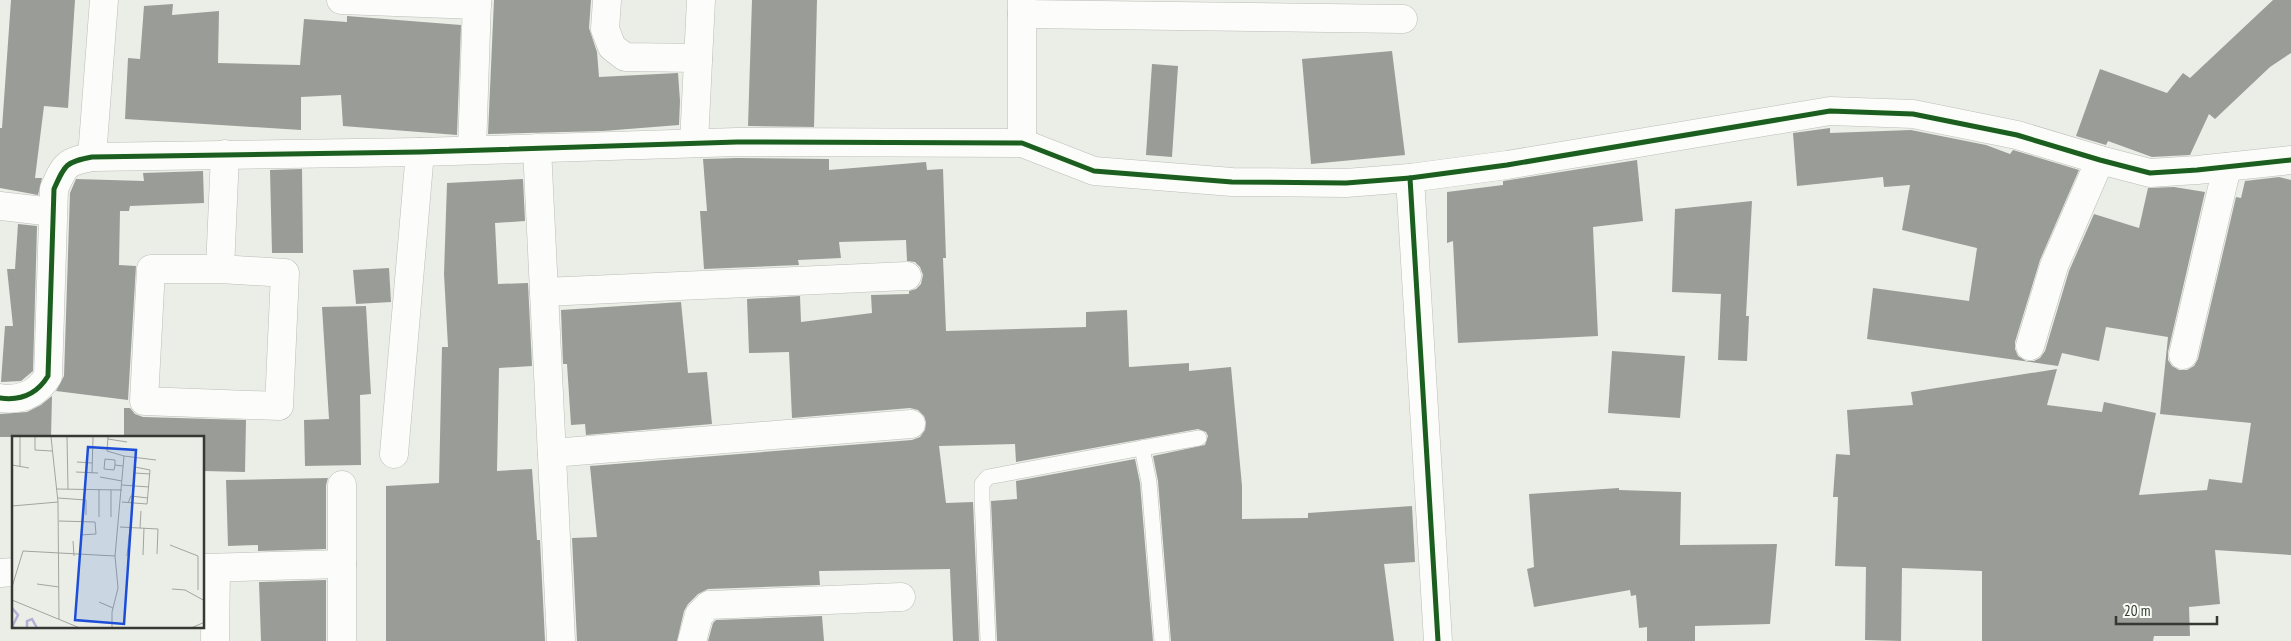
<svg xmlns="http://www.w3.org/2000/svg" width="2291" height="641" font-family="'PT Sans Narrow',sans-serif">
	<rect width="100%" height="100%" fill="#eaeee6"/>
	<g fill="#9a9d97">
		<path d="M 11,0 L 75,0 L 68,108 L 44,106 L 35,178 L 42,178 L 38,195 L 0,188 L 0,128 L 2,128 Z"/>
		<path d="M 494,0 L 591,0 L 589,28 L 597,52 L 599,77 L 678,73 L 680,101 L 679,125 L 603,131 L 488,134 Z"/>
		<path d="M 752,0 L 817,0 L 814,127 L 748,126 Z"/>
		<path d="M 2273,0 L 2291,0 L 2291,53 L 2270,67 L 2215,119 L 2209,114 L 2190,155 L 2152,157 L 2108,141 L 2106,145 L 2076,136 L 2100,69 L 2167,93 L 2183,73 L 2190,78 Z"/>
		<path d="M 173,4 L 172,15 L 219,11 L 218,63 L 300,65 L 304,19 L 347,22 L 347,16 L 461,25 L 457,135 L 343,126 L 341,95 L 301,97 L 301,130 L 125,119 L 128,58 L 140,59 L 144,6 Z"/>
		<path d="M 1392,51 L 1405,155 L 1311,164 L 1302,59 Z"/>
		<path d="M 1152,64 L 1178,66 L 1172,157 L 1146,155 Z"/>
		<path d="M 1830,128 L 1830,133 L 1911,130 L 1986,145 L 2010,154 L 2013,150 L 2079,170 L 2040,260 L 2015,342 L 2015,349 L 2018,356 L 2026,361 L 2034,361 L 2040,358 L 2045,351 L 2069,271 L 2094,214 L 2139,228 L 2148,188 L 2174,187 L 2205,192 L 2168,352 L 2168,360 L 2172,366 L 2179,370 L 2187,370 L 2194,366 L 2198,359 L 2236,197 L 2241,198 L 2245,181 L 2279,177 L 2291,180 L 2291,555 L 2215,550 L 2220,604 L 2189,607 L 2190,636 L 2154,636 L 2153,641 L 1982,641 L 1982,571 L 1902,568 L 1901,641 L 1865,640 L 1866,567 L 1835,566 L 1838,497 L 1833,497 L 1836,454 L 1850,455 L 1847,410 L 1913,405 L 1911,392 L 2057,369 L 2047,405 L 2102,412 L 2104,402 L 2156,413 L 2139,495 L 2207,490 L 2209,479 L 2242,483 L 2251,423 L 2160,414 L 2168,337 L 2106,327 L 2099,361 L 2062,353 L 2058,366 L 1867,339 L 1873,288 L 1969,301 L 1977,248 L 1902,230 L 1910,185 L 1884,187 L 1883,177 L 1797,186 L 1793,133 Z"/>
		<path d="M 737,158 L 829,159 L 829,170 L 926,162 L 927,170 L 943,169 L 946,258 L 943,258 L 946,331 L 1086,327 L 1086,312 L 1127,310 L 1129,367 L 1189,363 L 1189,371 L 1231,367 L 1242,486 L 1242,519 L 1308,518 L 1308,513 L 1412,506 L 1415,562 L 1384,564 L 1394,641 L 1171,641 L 1158,481 L 1153,456 L 1205,445 L 1208,436 L 1206,432 L 1198,429 L 1016,462 L 1015,444 L 939,446 L 946,503 L 973,502 L 979,641 L 953,641 L 950,569 L 819,571 L 820,585 L 708,589 L 698,594 L 688,604 L 684,611 L 677,641 L 577,641 L 572,538 L 597,537 L 590,466 L 912,440 L 920,437 L 925,430 L 926,422 L 924,416 L 918,410 L 910,408 L 792,418 L 789,352 L 749,353 L 747,299 L 800,296 L 801,322 L 872,313 L 871,295 L 909,294 L 909,291 L 916,289 L 921,284 L 923,275 L 920,267 L 915,262 L 907,261 L 906,240 L 839,242 L 841,258 L 798,260 L 799,265 L 704,269 L 700,211 L 707,211 L 703,159 Z"/>
		<path d="M 1637,160 L 1643,221 L 1593,227 L 1598,336 L 1458,343 L 1453,241 L 1447,243 L 1447,192 L 1503,185 L 1503,181 Z"/>
		<path d="M 302,169 L 303,253 L 272,253 L 270,170 Z"/>
		<path d="M 203,171 L 204,203 L 130,206 L 129,211 L 120,211 L 119,265 L 136,266 L 128,400 L 56,391 L 64,376 L 70,193 L 76,179 L 144,181 L 143,173 Z"/>
		<path d="M 523,179 L 525,221 L 495,223 L 498,284 L 528,283 L 532,366 L 499,368 L 497,471 L 532,469 L 537,540 L 540,540 L 545,641 L 386,641 L 386,486 L 439,483 L 442,347 L 448,347 L 444,274 L 447,183 Z"/>
		<path d="M 1752,201 L 1746,316 L 1749,316 L 1747,361 L 1718,360 L 1721,294 L 1672,292 L 1675,209 Z"/>
		<path d="M 18,224 L 37,226 L 33,371 L 21,381 L 1,382 L 5,326 L 13,326 L 7,269 L 15,269 Z"/>
		<path d="M 389,268 L 391,302 L 356,304 L 353,270 Z"/>
		<path d="M 681,302 L 688,373 L 707,372 L 712,424 L 586,435 L 585,424 L 571,425 L 567,364 L 563,364 L 561,310 Z"/>
		<path d="M 366,306 L 371,394 L 360,395 L 361,465 L 305,466 L 304,420 L 329,419 L 322,307 Z"/>
		<path d="M 1612,351 L 1685,356 L 1680,418 L 1608,413 Z"/>
		<path d="M 52,396 L 51,437 L 0,437 L 0,414 L 27,412 L 41,405 Z"/>
		<path d="M 124,408 L 130,408 L 135,414 L 143,417 L 246,420 L 245,472 L 204,471 L 204,437 L 124,437 Z"/>
		<path d="M 1135,459 L 1140,483 L 1153,641 L 997,641 L 991,501 L 1017,499 L 1016,481 Z"/>
		<path d="M 328,478 L 326,485 L 326,549 L 258,551 L 258,545 L 228,546 L 226,480 Z"/>
		<path d="M 1619,488 L 1619,490 L 1681,492 L 1680,545 L 1777,544 L 1770,624 L 1695,626 L 1695,641 L 1647,641 L 1647,627 L 1639,628 L 1636,595 L 1631,596 L 1630,590 L 1534,607 L 1527,569 L 1534,567 L 1529,494 Z"/>
		<path d="M 326,580 L 326,641 L 261,641 L 259,582 Z"/>
		<path d="M 822,616 L 824,641 L 708,641 L 713,623 L 716,620 Z"/>
	</g>
	<g fill="none" stroke-linecap="round" stroke-linejoin="round">
		<g stroke="#bbbeb8" stroke-width="16">
			<g id="lane">
				<path d="M 1142,448 L 1199,438"/>
				<path d="M 988,641 L 982,498 L 982,484 L 988,477 L 1142,448 L 1149,482 L 1162,641"/>
			</g>
		</g>
		<g stroke="#bbbeb8" stroke-width="29">
			<g id="street">
				<path d="M 341,0 L 477,5"/>
				<path d="M 607,0 L 605,29 L 612,47 L 625,57 L 698,58"/>
				<path d="M 1022,14 L 1403,19"/>
				<path d="M 694,143 L 701,0"/>
				<path d="M 1022,143 L 1022,0"/>
				<path d="M 537,148 L 561,641"/>
				<path d="M 472,150 L 477,0"/>
				<path d="M 92,157 L 104,0"/>
				<path d="M 0,206 L 53,212"/>
				<path d="M 220,269 L 285,273 L 279,406 L 144,401 L 151,269 L 220,269 L 225,154"/>
				<path d="M 544,292 L 907,276"/>
				<path d="M 2030,346 L 2054,266 L 2100,160"/>
				<path d="M 2183,355 L 2227,167"/>
				<path d="M 0,398 C 21,401 37,394 48,376 L 54,189 C 65,164 66,162 92,157 L 420,152 L 737,142 L 1022,143 L 1094,171 L 1232,182 L 1346,183 L 1410,178"/>
				<path d="M 552,453 L 911,424"/>
				<path d="M 394,454 L 420,152"/>
				<path d="M 342,485 L 342,641"/>
				<path d="M 204,568 L 342,564"/>
				<path d="M 0,573 L 14,572"/>
				<path d="M 215,641 L 216,568"/>
				<path d="M 692,641 L 699,615 L 709,605 L 901,597"/>
				<path d="M 1438,641 L 1410,178 L 1507,165 L 1830,111 L 1913,114 L 2017,135 L 2100,160 L 2150,173 L 2197,170 L 2291,160"/>
			</g>
		</g>
		<use href="#lane" stroke="#fcfcfb" stroke-width="15"/>
		<use href="#street" stroke="#fcfcfb" stroke-width="28"/>
		<g stroke="#f8fef3" stroke-width="8">
			<g id="cycleway">
				<path d="M 0,398 C 21,401 37,394 48,376 L 54,189 C 65,164 66,162 92,157 L 420,152 L 737,142 L 1022,143 L 1094,171 L 1232,182 L 1346,183 L 1410,178"/>
				<path d="M 1438,641 L 1410,178 L 1507,165 L 1830,111 L 1913,114 L 2017,135 L 2100,160 L 2150,173 L 2197,170 L 2291,160"/>
			</g>
		</g>
		<use href="#cycleway" stroke="#1b5e20" stroke-width="5"/>
	</g>
	<g transform="translate(12 436)">
		<rect width="192" height="192" fill="#eaeee6"/>
		<path fill="none" stroke="#b8afd7" stroke-width="2.5" d="M 0,172 L 6,179 L 0,191 L 3,192M 15,192 L 15,185 L 20,183 L 25,192"/>
		<path fill="none" stroke="#a2a59e" stroke-width="1" d="M 23,1 L 23,14 L 40,15M 39,1 L 46,66 L 47,183M 55,1 L 56,53M 96,1 L 95,15 L 112,20 L 103,120M 96,3 L 115,6M 112,20 L 144,24M 65,26 L 80,27M 0,29 L 17,32M 103,29 L 102,34 L 92,33 L 93,23 L 103,24 L 103,29 L 111,30M 8,31 L 8,1M 64,36 L 86,37M 80,37 L 81,1M 123,37 L 138,38M 88,41 L 110,45M 110,49 L 137,51M 121,50 L 124,22M 44,53 L 110,54M 87,53 L 87,81M 46,62 L 74,64 L 74,79M 110,66 L 135,68 L 138,34 L 123,31M 116,67 L 119,60 L 136,62M 0,70 L 46,66M 99,81 L 99,54M 47,85 L 83,86 L 84,98 L 68,99M 108,91 L 146,93 L 145,118M 128,92 L 129,75M 61,105 L 62,120M 158,109 L 186,120 L 186,154M 131,119 L 132,92M 115,120 L 118,91M 25,148 L 47,151M 0,151 L 11,115 L 103,120 L 106,152 L 100,176 L 100,192M 160,153 L 173,154 L 193,165M 0,164 L 68,192M 87,166 L 101,172M 179,192 L 193,186"/>
		<path fill="#1d4ed8" fill-opacity="0.15" stroke="#1d4ed8" stroke-width="2.5" d="M 76,11 L 124,14 L 112,188 L 63,184 Z"/>
		<rect width="192" height="192" fill="none" stroke="#353833" stroke-width="2.5"/>
	</g>
	<path d="M2116 616v8h101v-8" fill="none" stroke="#353833" stroke-width="2.5"/>
	<text x="2124" y="616" font-size="15" fill="#353833" stroke="#f8fef3" stroke-width="4" paint-order="stroke">20 m</text>
</svg>
